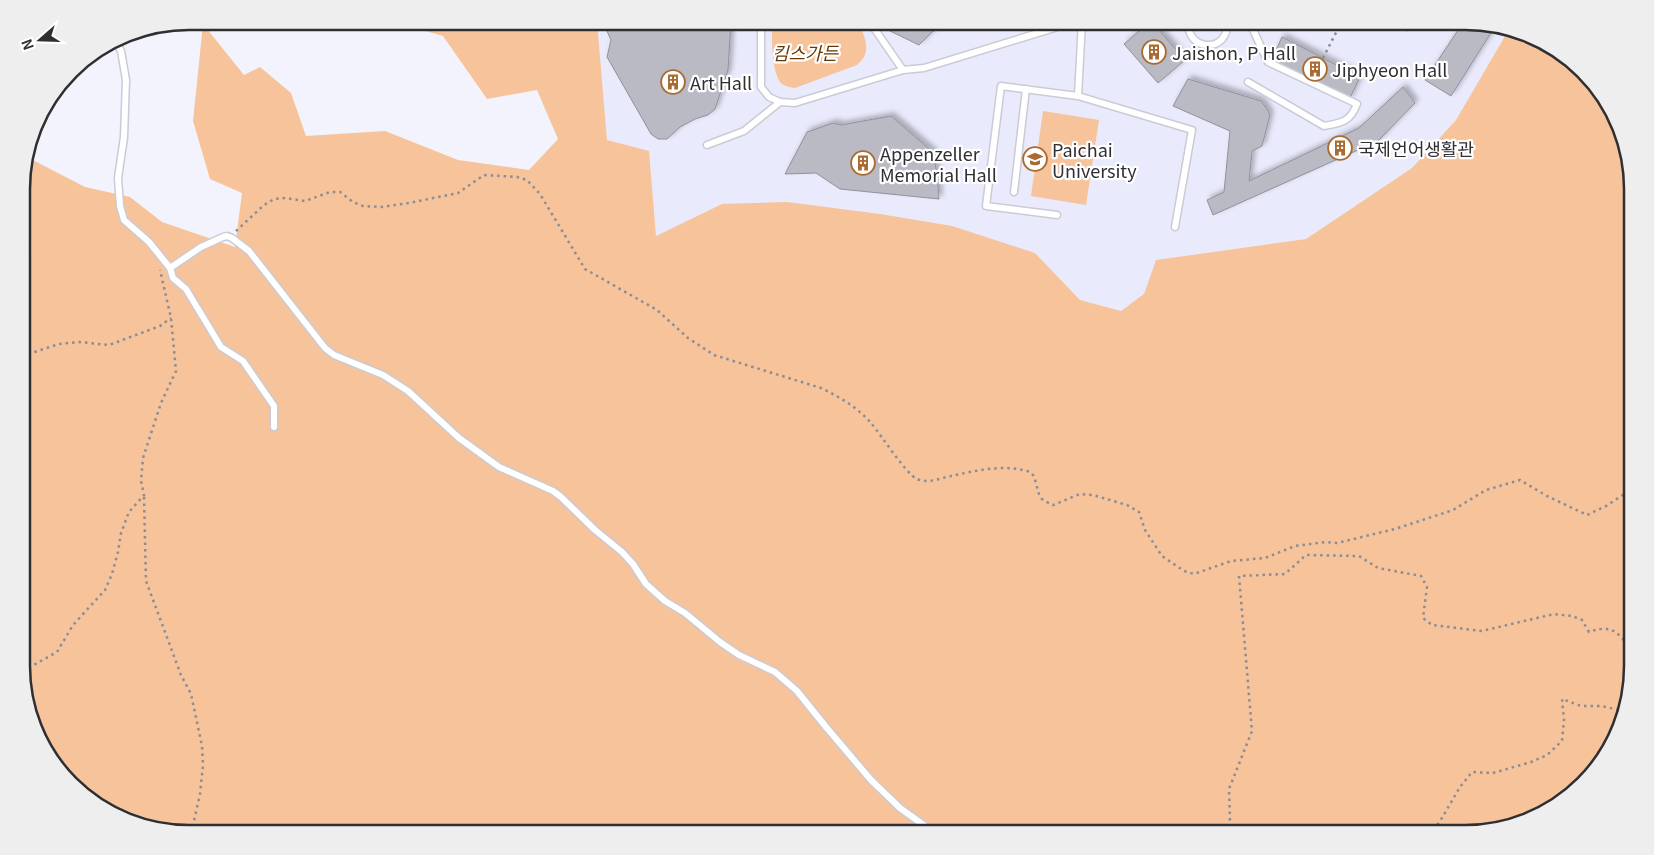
<svg xmlns="http://www.w3.org/2000/svg" width="1654" height="855" font-family="Georgia,'Noto Sans KR',serif">
	<defs>
		<filter id="shadow"><feDropShadow dx="3.5" dy="-3.5" stdDeviation="2.5" flood-color="#0004"/></filter>
	</defs>
	<rect width="100%" height="100%" fill="#f2f3fd"/>
	<path fill="#e9eafc" d="M 597,21 L 1465,21 L 1508,31 L 1456,120 L 1412,168 L 1306,239 L 1156,260 L 1144,294 L 1121,311 L 1080,300 L 1035,253 L 722,204 L 656,236 L 649,151 L 607,140 Z"/>
	<g fill="#f6c39a">
		<path d="M 405,21 L 597,21 L 607,140 L 649,151 L 656,236 L 722,204 L 787,202 L 880,214 L 952,226 L 1035,253 L 1080,300 L 1121,311 L 1144,294 L 1156,260 L 1306,239 L 1412,168 L 1456,120 L 1508,31 L 1539,39 L 1604,96 L 1631,167 L 1633,666 L 1615,740 L 1558,806 L 1476,833 L 189,834 L 115,816 L 50,759 L 23,688 L 22,178 L 27,157 L 85,187 L 130,197 L 162,222 L 235,247 L 242,193 L 210,179 L 193,121 L 203,24 L 244,75 L 260,67 L 291,93 L 306,136 L 385,131 L 458,160 L 529,170 L 558,139 L 537,90 L 487,99 L 443,36 L 408,26 Z"/>
		<path d="M 772,21 L 858,21 C 865,38 873,52 857,65 L 795,88 C 790,87 784,87 780,82 C 771,67 772,38 772,21 Z"/>
		<path d="M 1043,111 L 1099,120 L 1086,205 L 1031,196 Z"/>
	</g>
	<g fill="#babac4" stroke="#90919a" filter="url(#shadow)">
		<path d="M 613,21 L 731,21 L 728,70 L 715,109 L 708,115 L 695,119 L 680,127 L 667,139 L 658,139 L 651,134 L 607,57 L 611,40 L 606,29 Z"/>
		<path d="M 883,21 L 988,21 L 933,31 L 919,45 L 888,30 Z"/>
		<path d="M 1151,21 L 1185,60 L 1158,83 L 1124,44 Z"/>
		<path d="M 1464,21 L 1494,28 L 1451,96 L 1425,80 Z"/>
		<path d="M 1282,37 L 1360,77 L 1349,100 L 1271,61 Z"/>
		<path d="M 1188,79 L 1261,101 L 1267,109 L 1270,115 L 1262,146 L 1252,151 L 1249,181 L 1359,128 L 1403,87 L 1415,103 L 1378,141 L 1213,215 L 1207,200 L 1224,192 L 1230,131 L 1173,106 Z"/>
		<path d="M 891,116 L 934,153 L 938,185 L 939,199 L 840,189 L 816,173 L 785,174 L 807,132 L 833,123 L 841,125 Z"/>
	</g>
	<g fill="none" stroke-linecap="round" stroke-linejoin="round">
		<g stroke="#cacbd5" stroke-width="9">
			<g id="service">
				<path d="M 761,21 L 761,87 L 769,97 L 780,102 L 795,103 L 903,70 L 924,68 L 1077,21"/>
				<path d="M 869,21 L 903,70"/>
				<path d="M 1189,21 C 1184,51 1230,55 1227,21"/>
				<path d="M 115,40 L 121,51 L 126,80 L 124,137 L 118,178 L 120,206 L 124,220 L 149,242 L 170,268 L 173,278 L 186,289 L 221,347 L 243,361 L 274,406 L 274,427"/>
				<path d="M 1248,82 L 1324,126 C 1342,123 1350,122 1357,104 L 1268,62 L 1249,21"/>
				<path d="M 1078,96 L 1082,21"/>
				<path d="M 707,145 L 744,131 L 780,102"/>
				<path d="M 1014,192 L 1026,89"/>
				<path d="M 1057,215 L 986,206 L 1001,86 L 1078,96 L 1192,130 L 1175,227"/>
				<path d="M 170,268 L 201,247 L 223,237 L 227,236 L 232,238 L 249,251 L 325,348 L 334,355 L 383,375 L 408,391 L 459,438 L 499,467 L 553,491 L 561,497 L 595,530 L 622,552 L 633,564 L 646,584 L 665,601 L 685,613 L 720,642 L 739,655 L 775,672 L 797,691 L 826,727 L 871,780 L 900,808 L 936,834"/>
			</g>
		</g>
		<g stroke="#8c8d94" stroke-width="2.5" stroke-dasharray="2.5 4" stroke-linecap="butt">
			<path d="M 1397,21 L 1407,30 L 1423,26 L 1454,21"/>
			<path d="M 1323,58 L 1342,21"/>
			<path d="M 236,231 L 264,205 L 274,199 L 285,198 L 305,201 L 330,192 L 340,192 L 353,202 L 363,206 L 381,207 L 409,203 L 458,193 L 484,175 L 517,177 L 527,180 L 540,194 L 585,269 L 657,310 L 688,338 L 714,355 L 821,388 C 840,397 858,408 871,423 C 882,436 906,474 917,479 C 929,484 940,478 951,476 C 975,471 1002,464 1027,471 C 1038,473 1035,492 1042,499 C 1045,502 1050,503 1053,505 L 1080,494 L 1093,495 L 1127,505 L 1139,512 L 1145,530 L 1162,556 L 1184,571 L 1194,574 L 1231,561 L 1265,558 L 1295,546 L 1326,542 L 1337,543 L 1395,529 L 1453,510 L 1486,490 L 1520,480 L 1547,496 L 1587,515 L 1606,506 L 1632,489"/>
			<path d="M 22,356 L 59,344 L 79,342 L 109,345 L 160,326 L 171,318"/>
			<path d="M 144,497 L 146,581 L 181,675 L 191,694 L 202,746 L 203,765 L 200,794 L 191,834"/>
			<path d="M 23,671 L 57,652 L 73,625 L 105,590 L 112,574 L 118,552 L 121,533 L 129,512 L 144,495 L 141,481 L 143,458 L 161,403 L 176,371 L 171,318 L 160,270"/>
			<path d="M 1226,833 L 1230,819 L 1229,789 L 1252,731 L 1239,576 L 1285,574 L 1306,555 L 1359,556 L 1378,568 L 1421,576 L 1427,587 L 1423,618 L 1432,625 L 1482,631 L 1554,614 L 1572,616 L 1582,620 L 1589,632 C 1614,623 1618,634 1633,651"/>
			<path d="M 1357,833 L 1391,828 L 1396,833"/>
			<path d="M 1427,833 L 1439,823 L 1460,787 L 1472,772 L 1493,773 L 1531,762 L 1547,755 L 1562,741 L 1564,720 L 1562,699 L 1581,706 L 1601,706 L 1620,710 L 1622,712"/>
		</g>
		<use href="#service" stroke="#fff" stroke-width="6"/>
	</g>
	<defs>
		<g id="building-ring" transform="scale(1.25)"><circle r="9.5" fill="#fff" stroke="#a96b31" stroke-width="1.5"/><path d="M-4-6H4V6H1V3H-1V6H-4ZM-2.5-4.3h1.7v1.8h-1.7ZM.8-4.3h1.7v1.8H.8ZM-2.5-1h1.7V.8h-1.7ZM.8-1h1.7V.8H.8Z" fill="#a96b31"/></g>
		<g id="university-ring" transform="scale(1.25)"><circle r="9.5" fill="#fff" stroke="#a96b31" stroke-width="1.5"/><path d="M0-5L7-2L0 1L-7-2ZM-4 1L0 2.5L4 1V4Q0 6-4 4Z" fill="#a96b31"/></g>
	</defs>
	<g fill-rule="evenodd">
		<use href="#building-ring" x="1154" y="52"/>
		<use href="#building-ring" x="1315" y="69"/>
		<use href="#building-ring" x="673" y="82"/>
		<use href="#building-ring" x="1340" y="148"/>
		<use href="#university-ring" x="1035" y="159"/>
		<use href="#building-ring" x="863" y="163"/>
	</g>
	<g text-anchor="middle" dominant-baseline="central" stroke-width="4.5" stroke-linejoin="round" paint-order="stroke">
		<g font-size="18" font-style="italic" fill="#663700" stroke="#fff">
			<text x="805" y="52">킴스가든</text>
		</g>
		<g font-size="18" fill="#2f2f33" stroke="#fff" text-anchor="start">
			<text x="1172" y="52">Jaishon, P Hall</text>
			<text x="1332" y="69">Jiphyeon Hall</text>
			<text x="690" y="82">Art Hall</text>
			<text x="1358" y="148">국제언어생활관</text>
			<text x="1052" y="149">Paichai<tspan x="1052" dy="21">University</tspan></text>
			<text x="880" y="153">Appenzeller<tspan x="880" dy="21">Memorial Hall</tspan></text>
		</g>
	</g>
	<path d="M0 0H1654V855H0ZM189 30H1465A159 159 0 0 1 1624 189V666A159 159 0 0 1 1465 825H189A159 159 0 0 1 30 666V189A159 159 0 0 1 189 30Z" fill="#eeeeef" fill-rule="evenodd"/>
	<path fill="none" stroke="#2f2f33" stroke-width="2.5" d="M189 30H1465A159 159 0 0 1 1624 189V666A159 159 0 0 1 1465 825H189A159 159 0 0 1 30 666V189A159 159 0 0 1 189 30Z"/>
	<g transform="translate(40 40) rotate(250)" stroke="#ffffff" stroke-width="4" paint-order="stroke">
	<path d="M0-4L9 19L0 12L-9 19Z" fill="#2f2f33"/>
	<text y="-8" font-size="14" font-weight="bold" text-anchor="middle" fill="#2f2f33">N</text>
	</g>
</svg>
